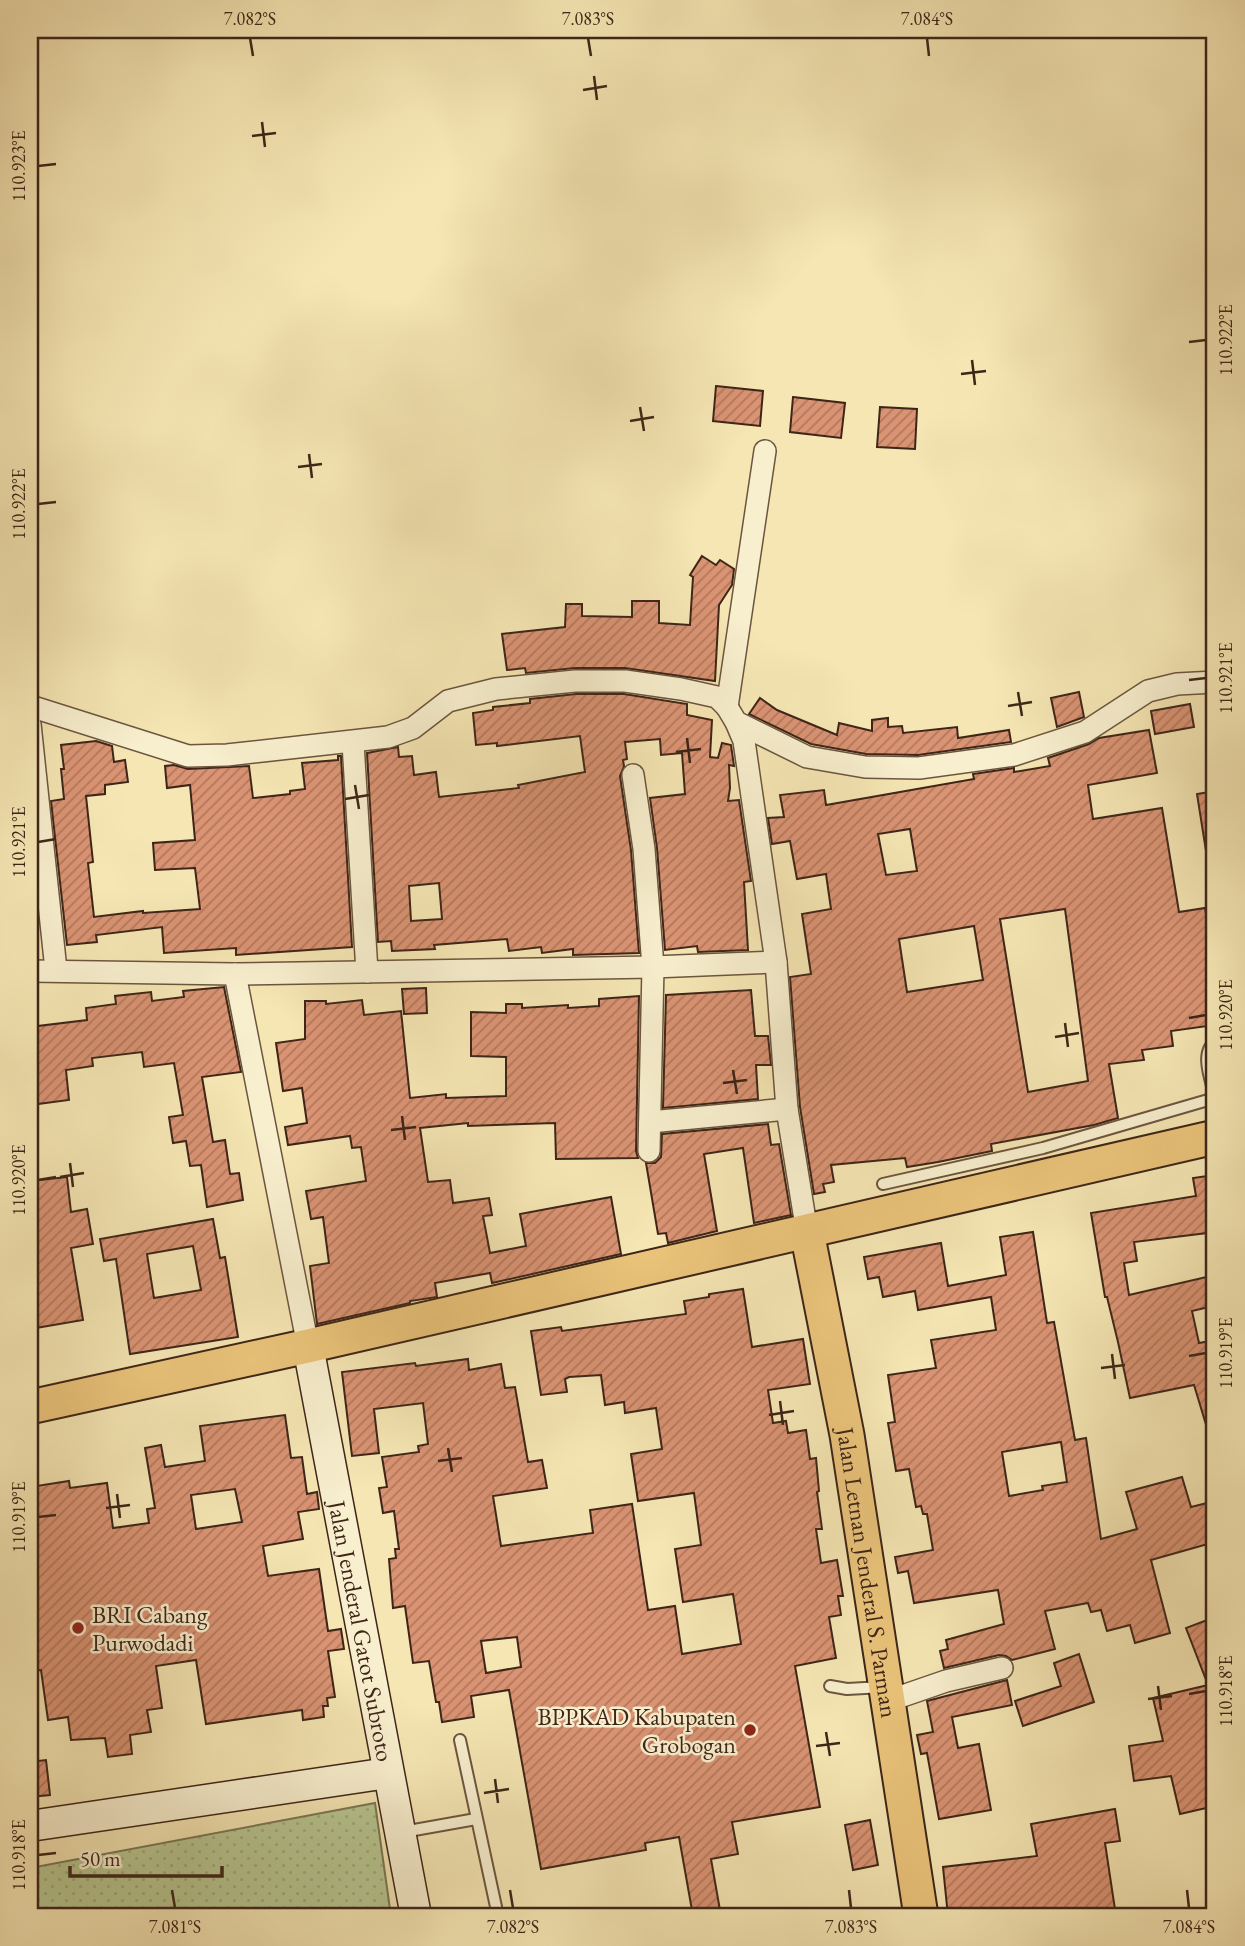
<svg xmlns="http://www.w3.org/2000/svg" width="1245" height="1946" font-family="'EB Garamond',serif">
	<defs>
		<pattern id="grass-dots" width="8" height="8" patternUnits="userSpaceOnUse" patternTransform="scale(1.75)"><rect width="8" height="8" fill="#b7c690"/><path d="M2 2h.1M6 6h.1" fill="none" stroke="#9eaa7b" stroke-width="1.8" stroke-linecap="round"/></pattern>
		<pattern id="building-hatch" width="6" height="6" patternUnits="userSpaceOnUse" patternTransform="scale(1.75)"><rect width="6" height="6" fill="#da9373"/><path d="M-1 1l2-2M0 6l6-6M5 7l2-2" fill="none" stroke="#b2785d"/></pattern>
	</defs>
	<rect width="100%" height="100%" fill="#f5e6b3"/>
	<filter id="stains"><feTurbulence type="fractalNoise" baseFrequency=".00286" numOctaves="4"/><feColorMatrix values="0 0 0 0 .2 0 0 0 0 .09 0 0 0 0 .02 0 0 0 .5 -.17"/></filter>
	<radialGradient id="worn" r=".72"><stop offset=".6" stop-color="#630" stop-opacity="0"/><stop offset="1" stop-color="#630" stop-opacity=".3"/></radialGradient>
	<path fill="url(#grass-dots)" stroke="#7a7654" stroke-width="2" d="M 375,1803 L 391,1916 L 30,1916 L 30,1868 Z"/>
	<g fill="url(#building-hatch)" stroke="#3e2518" stroke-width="2" fill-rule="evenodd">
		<path d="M 716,386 L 763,391 L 760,426 L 713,421 Z"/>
		<path d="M 793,397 L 845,403 L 841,438 L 790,432 Z"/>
		<path d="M 880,407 L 917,409 L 915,449 L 877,447 Z"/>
		<path d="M 702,556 L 716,565 L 720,560 L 734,569 L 732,585 L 719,605 L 715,681 L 625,668 L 575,668 L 526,673 L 525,668 L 507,670 L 502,634 L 565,627 L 566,604 L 582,604 L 582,616 L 632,617 L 632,601 L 659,601 L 659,623 L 690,625 L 693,577 L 690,575 Z"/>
		<path d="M 1079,692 L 1084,717 L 1057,727 L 1051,698 Z"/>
		<path d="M 576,694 L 624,694 L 687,704 L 687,715 L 712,720 L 710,757 L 718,758 L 722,743 L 731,745 L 734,766 L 729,765 L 730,788 L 728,801 L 739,800 L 751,881 L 744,882 L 748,950 L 698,952 L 697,946 L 665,950 L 657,848 L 650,798 L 685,794 L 682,753 L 661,755 L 660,739 L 625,742 L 627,759 L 623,760 L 624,766 L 620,776 L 631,850 L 639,953 L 573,955 L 573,949 L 542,953 L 541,947 L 509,951 L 507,939 L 434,945 L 435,949 L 392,951 L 391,941 L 378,942 L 367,753 L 398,747 L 399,757 L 412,756 L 414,775 L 436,772 L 439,797 L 519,788 L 518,785 L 585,772 L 580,736 L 497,746 L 497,743 L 476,745 L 473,713 L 493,710 L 493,707 L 530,703 L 530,699 ZM 439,883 L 442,919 L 411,921 L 409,886 Z"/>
		<path d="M 760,698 L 777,710 L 837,735 L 839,723 L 872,731 L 872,720 L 888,718 L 888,727 L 902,726 L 903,733 L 957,727 L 958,738 L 1009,730 L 1011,742 L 918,755 L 866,754 L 811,744 L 749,714 Z"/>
		<path d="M 1190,704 L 1194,727 L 1155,734 L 1151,711 Z"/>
		<path d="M 1149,730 L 1157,773 L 1088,785 L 1093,819 L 1162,808 L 1179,912 L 1205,908 L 1206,914 L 1215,912 L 1215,1025 L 1171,1031 L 1173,1046 L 1142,1050 L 1144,1060 L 1109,1064 L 1118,1118 L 1094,1125 L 991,1144 L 992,1151 L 938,1162 L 907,1167 L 905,1158 L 831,1165 L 834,1182 L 823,1184 L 825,1192 L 814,1194 L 800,1107 L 790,977 L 811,974 L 802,914 L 831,909 L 826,874 L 797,879 L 790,841 L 772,844 L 768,818 L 784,817 L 780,795 L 824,790 L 826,805 L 974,779 L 973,774 L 1014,768 L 1014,772 L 1050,766 L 1048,758 L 1089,744 L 1099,738 ZM 910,829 L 917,871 L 886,875 L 878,834 ZM 1065,909 L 1088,1081 L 1028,1092 L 1000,919 ZM 974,926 L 983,980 L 907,992 L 899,939 Z"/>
		<path d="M 96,741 L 112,746 L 114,762 L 125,760 L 128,782 L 105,785 L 105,794 L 86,796 L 93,862 L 88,863 L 94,917 L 143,911 L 143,913 L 200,909 L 195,868 L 155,870 L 153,843 L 195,840 L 190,785 L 167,788 L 165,766 L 174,765 L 188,769 L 249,766 L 253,798 L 290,794 L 290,791 L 305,789 L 302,763 L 338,760 L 338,756 L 341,756 L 352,947 L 236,955 L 236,948 L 164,953 L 162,927 L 96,935 L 97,942 L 67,945 L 51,801 L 64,799 L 61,769 L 64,769 L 61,745 Z"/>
		<path d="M 1215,791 L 1215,850 L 1206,851 L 1197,794 Z"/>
		<path d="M 30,847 L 38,921 L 30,922 Z"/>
		<path d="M 224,987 L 241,1072 L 202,1077 L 213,1142 L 225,1140 L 230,1174 L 239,1173 L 243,1200 L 207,1207 L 201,1165 L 190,1166 L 186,1141 L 173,1143 L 169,1117 L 183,1115 L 174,1063 L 144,1067 L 142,1052 L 92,1058 L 93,1066 L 66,1070 L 69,1100 L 30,1105 L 30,1027 L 87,1020 L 86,1008 L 116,1004 L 115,996 L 151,992 L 152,1001 L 184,997 L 183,991 Z"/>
		<path d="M 426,988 L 427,1013 L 404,1014 L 402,989 Z"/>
		<path d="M 751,990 L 755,1036 L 768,1036 L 771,1065 L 756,1065 L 758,1099 L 663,1108 L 666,995 Z"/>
		<path d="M 639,996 L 636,1151 L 638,1158 L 556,1159 L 555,1123 L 468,1126 L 468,1123 L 420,1128 L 428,1182 L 450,1180 L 453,1203 L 489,1198 L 492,1215 L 483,1216 L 490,1253 L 526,1246 L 520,1214 L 611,1197 L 621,1254 L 492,1283 L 490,1273 L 435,1283 L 437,1297 L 410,1301 L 410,1303 L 317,1324 L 310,1266 L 329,1263 L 323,1217 L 311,1219 L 306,1191 L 366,1181 L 361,1147 L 352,1148 L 350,1136 L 288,1145 L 285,1127 L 307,1123 L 302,1088 L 283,1091 L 276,1043 L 305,1039 L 305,1001 L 326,1001 L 326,1004 L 362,1000 L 364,1015 L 401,1011 L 410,1098 L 446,1094 L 446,1098 L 506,1096 L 506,1057 L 471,1056 L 471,1012 L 506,1013 L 506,1004 L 522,1004 L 522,1008 L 568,1005 L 568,1008 L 599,1006 L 599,999 Z"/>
		<path d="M 768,1124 L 771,1145 L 779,1144 L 791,1215 L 754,1223 L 743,1148 L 704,1154 L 717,1231 L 668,1243 L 666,1233 L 658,1234 L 646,1163 L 655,1163 L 661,1157 L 662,1134 Z"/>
		<path d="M 1215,1175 L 1215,1232 L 1134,1242 L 1137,1261 L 1124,1263 L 1129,1295 L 1215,1275 L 1215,1292 L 1206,1294 L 1209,1307 L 1192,1311 L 1199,1343 L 1215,1340 L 1215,1441 L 1211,1441 L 1194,1385 L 1130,1398 L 1118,1342 L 1107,1297 L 1105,1297 L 1091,1213 L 1196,1196 L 1193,1178 Z"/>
		<path d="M 67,1177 L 71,1212 L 87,1209 L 93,1244 L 71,1248 L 83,1320 L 30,1329 L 30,1181 Z"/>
		<path d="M 213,1219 L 220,1258 L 225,1257 L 238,1337 L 130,1354 L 116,1259 L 104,1261 L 100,1239 ZM 193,1246 L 201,1290 L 154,1298 L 147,1254 Z"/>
		<path d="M 1033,1232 L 1047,1323 L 1054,1322 L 1075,1440 L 1086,1438 L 1101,1539 L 1137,1529 L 1126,1492 L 1182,1477 L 1191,1507 L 1215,1501 L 1215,1542 L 1151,1560 L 1170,1633 L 1135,1643 L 1130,1625 L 1107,1631 L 1101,1610 L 1091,1612 L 1088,1603 L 1045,1611 L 1055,1649 L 1012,1660 L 1006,1656 L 999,1655 L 944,1668 L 940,1651 L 948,1649 L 946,1640 L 1004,1624 L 998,1590 L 914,1603 L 908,1571 L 898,1573 L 895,1557 L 933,1550 L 927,1514 L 923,1514 L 921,1506 L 916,1507 L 909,1469 L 896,1471 L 888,1423 L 895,1422 L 888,1375 L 936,1368 L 931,1340 L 996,1330 L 991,1297 L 918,1310 L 915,1291 L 883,1297 L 879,1277 L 868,1279 L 864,1257 L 941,1243 L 948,1286 L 1006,1275 L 1000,1237 ZM 1061,1442 L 1067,1482 L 1042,1486 L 1043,1490 L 1009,1496 L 1002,1452 Z"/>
		<path d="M 743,1289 L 752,1347 L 803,1339 L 810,1384 L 768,1390 L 773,1423 L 786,1421 L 788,1433 L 806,1430 L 810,1459 L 816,1458 L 819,1491 L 817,1492 L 822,1529 L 816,1529 L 821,1563 L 837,1560 L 843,1596 L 838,1596 L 841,1615 L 829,1617 L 836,1658 L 795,1666 L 820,1807 L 732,1822 L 738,1854 L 711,1859 L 721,1916 L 693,1916 L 679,1837 L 645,1843 L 646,1850 L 541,1869 L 509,1690 L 471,1696 L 474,1717 L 442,1722 L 439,1702 L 436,1702 L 429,1661 L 413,1663 L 405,1606 L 393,1608 L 389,1559 L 396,1558 L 395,1549 L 399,1549 L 394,1511 L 383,1513 L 379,1488 L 387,1487 L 382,1457 L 419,1452 L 418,1446 L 428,1444 L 423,1403 L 374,1409 L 379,1453 L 352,1456 L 342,1372 L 415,1363 L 416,1366 L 468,1359 L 469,1370 L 501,1364 L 505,1388 L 515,1387 L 528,1462 L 542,1460 L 547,1488 L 493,1496 L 501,1546 L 593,1533 L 590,1510 L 632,1504 L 648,1610 L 675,1606 L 682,1654 L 741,1644 L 733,1594 L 683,1602 L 675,1549 L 701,1545 L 694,1493 L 638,1501 L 631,1454 L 662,1449 L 656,1408 L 625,1413 L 624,1402 L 605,1405 L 601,1375 L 569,1377 L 565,1379 L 567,1392 L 541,1395 L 531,1331 L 561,1327 L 562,1331 L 686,1314 L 684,1301 L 709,1297 L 709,1294 ZM 517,1637 L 521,1667 L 486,1673 L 481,1641 Z"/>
		<path d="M 285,1415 L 291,1458 L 302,1457 L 307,1494 L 317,1492 L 319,1509 L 298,1512 L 303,1539 L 263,1546 L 268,1576 L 319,1569 L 328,1631 L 341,1629 L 344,1649 L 328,1651 L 335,1697 L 327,1698 L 328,1706 L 323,1706 L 324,1717 L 303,1720 L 302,1710 L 206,1724 L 196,1660 L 156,1666 L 162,1708 L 147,1710 L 151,1732 L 130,1735 L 132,1754 L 108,1757 L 105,1738 L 71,1740 L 68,1717 L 48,1720 L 41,1670 L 30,1671 L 30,1487 L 69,1481 L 70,1488 L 107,1483 L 113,1528 L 149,1523 L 147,1509 L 155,1508 L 145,1448 L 161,1445 L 165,1467 L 205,1461 L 200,1426 ZM 235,1489 L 242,1522 L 196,1529 L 191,1495 Z"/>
		<path d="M 1215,1617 L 1215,1806 L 1180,1814 L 1171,1776 L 1134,1781 L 1129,1746 L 1163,1741 L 1153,1698 L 1208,1685 L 1186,1628 Z"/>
		<path d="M 1079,1654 L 1094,1702 L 1023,1726 L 1015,1701 L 1061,1686 L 1054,1663 Z"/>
		<path d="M 1007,1680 L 1012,1705 L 952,1717 L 958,1748 L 979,1744 L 991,1810 L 939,1819 L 927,1753 L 921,1754 L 917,1735 L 933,1732 L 927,1701 Z"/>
		<path d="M 46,1760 L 50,1795 L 30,1797 L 30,1762 Z"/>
		<path d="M 1115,1809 L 1120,1841 L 1105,1843 L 1116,1916 L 948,1916 L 943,1867 L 1037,1856 L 1031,1824 Z"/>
		<path d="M 870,1820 L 878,1865 L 853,1870 L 845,1825 Z"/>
	</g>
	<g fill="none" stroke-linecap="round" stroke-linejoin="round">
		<g stroke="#6c553f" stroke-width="14">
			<g id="lane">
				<path d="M 1215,1098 C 1212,1082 1199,1053 1215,1042"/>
				<path d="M 883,1184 L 1043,1148 L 1215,1098"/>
				<path d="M 830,1686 L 847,1689 L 883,1687"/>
				<path d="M 460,1740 L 498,1916"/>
				<path d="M 403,1832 L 476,1819"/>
			</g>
		</g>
		<g stroke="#6c553f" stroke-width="24">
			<g id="street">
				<path d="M 30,706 L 188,756 L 227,755 L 388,737 L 413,728 L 448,701 L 496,689 L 575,681 L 625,681 L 681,689 L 717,697 L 727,707 L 736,722 L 807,757 L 865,767 L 919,768 L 1014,755 L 1085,732 L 1148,691 L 1177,684 L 1215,682"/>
				<path d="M 727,707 L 765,451"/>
				<path d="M 736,722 L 744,741 L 776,962 L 787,1109 L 807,1232"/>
				<path d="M 30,724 L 56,970"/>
				<path d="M 353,743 L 367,972"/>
				<path d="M 633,775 L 644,849 L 653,967 L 649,1151"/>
				<path d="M 30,971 L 235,974 L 653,967 L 776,962"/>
				<path d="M 235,974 L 308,1346"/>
				<path d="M 650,1122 L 787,1109"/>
				<path d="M 888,1701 L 946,1681 L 1002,1668"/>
			</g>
		</g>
		<g stroke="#3e2518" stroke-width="33">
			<g id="secondary">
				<path id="s1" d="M 308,1346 L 416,1916"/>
				<path d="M 30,1826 L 388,1773"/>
			</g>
		</g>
		<g stroke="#3e2518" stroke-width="37">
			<g id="primary">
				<path id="s2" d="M 807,1232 L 847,1435 L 921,1916"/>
				<path d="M 30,1407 L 308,1346 L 1215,1137"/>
			</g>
		</g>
		<use href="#lane" stroke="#f8efce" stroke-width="10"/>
		<use href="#street" stroke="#f8efce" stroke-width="21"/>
		<use href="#secondary" stroke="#f8efce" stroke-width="30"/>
		<use href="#primary" stroke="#eac37a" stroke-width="33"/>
	</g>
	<path fill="none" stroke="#3e2518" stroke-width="2.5" d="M 250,38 L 253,56M 588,38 L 591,56M 927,38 L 929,56M 594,76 L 597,100M 583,90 L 607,86M 262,122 L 265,147M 252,136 L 276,133M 38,166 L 56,164M 1189,342 L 1206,340M 972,360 L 975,385M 961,374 L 986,371M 640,407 L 644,431M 630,421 L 654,417M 309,454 L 312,478M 298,467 L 322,464M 38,504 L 56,502M 1189,680 L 1206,678M 1018,692 L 1022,716M 1008,706 L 1032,702M 687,738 L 690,763M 676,752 L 701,749M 355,785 L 359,809M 345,799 L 369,795M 38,842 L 56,839M 1189,1018 L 1206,1015M 1065,1023 L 1068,1047M 1055,1037 L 1079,1033M 733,1070 L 737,1094M 723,1083 L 747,1080M 402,1116 L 405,1140M 391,1130 L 416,1127M 70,1163 L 73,1187M 60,1177 L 84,1173M 38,1180 L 56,1177M 1112,1354 L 1115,1379M 1189,1356 L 1206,1353M 1101,1368 L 1125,1365M 780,1401 L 783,1425M 769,1415 L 794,1411M 448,1448 L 452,1472M 438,1461 L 462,1458M 117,1494 L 120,1518M 106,1508 L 130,1505M 38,1517 L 56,1515M 1158,1686 L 1161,1710M 1189,1694 L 1206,1691M 1148,1699 L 1172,1696M 826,1732 L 830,1756M 816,1746 L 840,1743M 495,1779 L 498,1803M 484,1793 L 509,1789M 38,1855 L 56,1853M 172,1890 L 175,1908M 510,1890 L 513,1908M 849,1890 L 851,1908M 1187,1890 L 1189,1908"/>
	<g fill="#8f2418" stroke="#f8efce" stroke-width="2.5">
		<circle cx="78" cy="1628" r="7"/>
		<circle cx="750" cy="1730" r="7"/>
	</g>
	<g text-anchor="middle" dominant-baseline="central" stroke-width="5" stroke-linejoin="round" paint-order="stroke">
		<g font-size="24" fill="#3e2518" stroke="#f8efce">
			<text stroke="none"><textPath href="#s2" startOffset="346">Jalan Letnan Jenderal S. Parman</textPath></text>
			<text stroke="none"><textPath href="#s1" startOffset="290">Jalan Jenderal Gatot Subroto</textPath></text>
		</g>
		<g font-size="24" fill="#3e2518" stroke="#f8efce" text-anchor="start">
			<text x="92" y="1614">BRI Cabang<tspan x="92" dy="28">Purwodadi</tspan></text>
			<text x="736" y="1716" text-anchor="end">BPPKAD Kabupaten<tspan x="736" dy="28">Grobogan</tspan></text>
		</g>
	</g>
	<rect width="1245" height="1946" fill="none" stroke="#f5e6b3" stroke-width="77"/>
	<path d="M70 1866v10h152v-10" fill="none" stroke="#3e2518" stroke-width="3.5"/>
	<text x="80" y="1866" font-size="21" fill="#3e2518" stroke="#f8efce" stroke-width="5" paint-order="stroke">50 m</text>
	<rect x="38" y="38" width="1168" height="1870" fill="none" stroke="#3e2518" stroke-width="2.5"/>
	<g font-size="18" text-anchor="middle" fill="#3e2518">
		<text x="250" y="25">7.082°S</text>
		<text x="588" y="25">7.083°S</text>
		<text x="927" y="25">7.084°S</text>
		<text transform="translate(19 166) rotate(-90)" y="6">110.923°E</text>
		<text transform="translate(1226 340) rotate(-90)" y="6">110.922°E</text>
		<text transform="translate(19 504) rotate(-90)" y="6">110.922°E</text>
		<text transform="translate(1226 678) rotate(-90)" y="6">110.921°E</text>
		<text transform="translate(19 842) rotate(-90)" y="6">110.921°E</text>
		<text transform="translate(1226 1015) rotate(-90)" y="6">110.920°E</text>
		<text transform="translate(19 1180) rotate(-90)" y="6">110.920°E</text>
		<text transform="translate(1226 1353) rotate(-90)" y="6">110.919°E</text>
		<text transform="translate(19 1517) rotate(-90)" y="6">110.919°E</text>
		<text transform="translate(1226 1691) rotate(-90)" y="6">110.918°E</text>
		<text transform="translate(19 1855) rotate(-90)" y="6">110.918°E</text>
		<text x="175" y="1933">7.081°S</text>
		<text x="513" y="1933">7.082°S</text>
		<text x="851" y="1933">7.083°S</text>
		<text x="1189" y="1933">7.084°S</text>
	</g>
	<rect width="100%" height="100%" filter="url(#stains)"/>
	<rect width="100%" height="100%" fill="url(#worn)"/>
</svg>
